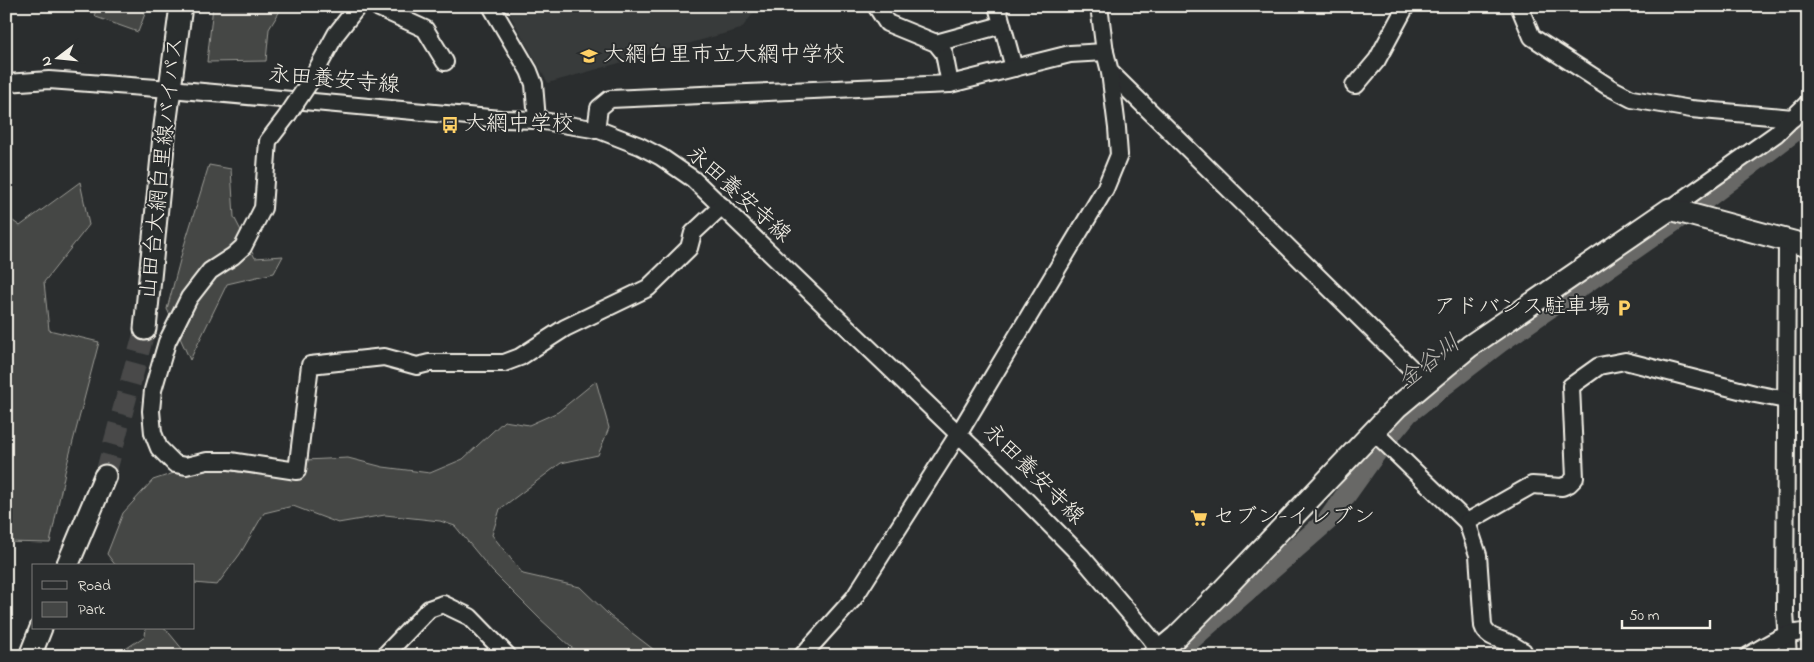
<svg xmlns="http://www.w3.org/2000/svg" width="1814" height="662" font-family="'Indie Flower','Klee One',sans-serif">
	<rect width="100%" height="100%" fill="#2a2d2e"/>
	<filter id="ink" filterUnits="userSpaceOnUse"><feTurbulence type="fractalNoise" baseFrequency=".02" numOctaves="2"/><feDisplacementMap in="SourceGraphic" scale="10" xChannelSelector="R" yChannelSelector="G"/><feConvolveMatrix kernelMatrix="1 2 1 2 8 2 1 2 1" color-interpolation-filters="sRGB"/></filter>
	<g filter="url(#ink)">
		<path fill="#373a3a" d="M 505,6 L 759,6 L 741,29 L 548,83 Z"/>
		<g fill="#444645" stroke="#9c9c96">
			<path d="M 93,6 L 148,6 L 138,32 L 96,17 Z"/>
			<path d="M 213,6 L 283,6 L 269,29 L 266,61 L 207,62 Z"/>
			<path d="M 209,165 L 231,169 L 234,217 L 255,258 L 283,256 L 274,273 L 227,284 L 190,360 L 167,309 L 183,249 Z"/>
			<path d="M 80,182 L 89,225 L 44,282 L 49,330 L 99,342 L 65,472 L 50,543 L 6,542 L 6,216 L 20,226 Z"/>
			<path d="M 596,381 L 609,428 L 598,455 L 561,463 L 500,509 L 492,535 L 523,574 L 580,587 L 610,616 L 662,656 L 588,656 L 572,648 L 539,618 L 492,571 L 455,526 L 440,521 L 385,515 L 338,523 L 293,506 L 264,513 L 240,554 L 217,585 L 194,583 L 194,566 L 116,566 L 107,554 L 123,513 L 153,480 L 201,464 L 224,470 L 255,474 L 305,460 L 348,458 L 383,467 L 430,473 L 463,459 L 504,421 L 529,425 L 558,412 Z"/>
			<path d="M 146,628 L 165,628 L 188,656 L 115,656 L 145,636 Z"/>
		</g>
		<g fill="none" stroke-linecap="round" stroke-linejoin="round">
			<path stroke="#676866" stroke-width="21" d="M 1172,656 L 1328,520 L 1380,447 L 1408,413 L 1499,343 L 1699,204 L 1808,121"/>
			<path stroke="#484a4a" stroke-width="21" stroke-dasharray="21 11" stroke-linecap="butt" d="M 105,476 L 145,329"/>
			<g stroke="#f4f1e8" stroke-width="20">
				<g id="minor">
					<path d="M 378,6 L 379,8 L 425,29 L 445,62"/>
					<path d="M 491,6 L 529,71 L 534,84 L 537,120"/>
					<path d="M 876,6 L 887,23 L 936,43 L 944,53 L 950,84"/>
					<path d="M 997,6 L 1014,68"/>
					<path d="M 1519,6 L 1532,37 L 1609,87 L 1632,99 L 1691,109 L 1793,118"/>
					<path d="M 936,43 L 1002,25"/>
					<path d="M 1110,72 L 1426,383"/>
					<path d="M 311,80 L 336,34 L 358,6"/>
					<path d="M 6,83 L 49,80 L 170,89 L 501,119 L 537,120 L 599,130 L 640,146 L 661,157 L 693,179 L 1000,474 L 1081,556 L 1149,636 L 1164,656"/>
					<path d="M 1354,85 L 1356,85 L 1377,60 L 1406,6"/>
					<path d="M 287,116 L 268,141 L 263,208 L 243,247 L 233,256 L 210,271 L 189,298 L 167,342 L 153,390 L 151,411 L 153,433 L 159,448 L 175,464 L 186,466 L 207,461 L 230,461 L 297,471 L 310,365 L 384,357 L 417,366 L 429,363 L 504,363 L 520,357 L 565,328 L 648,288 L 689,248 L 693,233 L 722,206"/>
					<path d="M 596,130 L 599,108 L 610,99 L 950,84 L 1070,54 L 1105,52"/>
					<path d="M 1670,209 L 1776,134 L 1808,103"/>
					<path d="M 1787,240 L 1785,613 L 1788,656"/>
					<path d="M 1374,432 L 1467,522 L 1478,555 L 1483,626 C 1487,638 1498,638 1509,643 C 1514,645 1518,649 1523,651 L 1524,656"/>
					<path d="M 1467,522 L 1532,485 L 1562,487 L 1569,484 L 1575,478 L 1571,386 L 1599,366 L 1625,361 L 1755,394 L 1786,400"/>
					<path d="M 384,656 L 429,609 L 443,604 L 470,617 L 508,656"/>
					<path d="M 802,656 L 854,598 L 959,433 L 1105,189 L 1119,155 L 1117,128 L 1110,72 L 1105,52 L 1099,6"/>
					<path d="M 1748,656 C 1767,645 1785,631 1808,632"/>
				</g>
			</g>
			<g stroke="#f4f1e8" stroke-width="25">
				<g id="major">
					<path d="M 145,329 L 165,126 L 181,6"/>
					<path d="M 67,566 L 105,476"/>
					<path d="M 30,656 L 41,628"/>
					<path d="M 1153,656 L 1176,637 L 1222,591 L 1397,407 L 1470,346 L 1670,209 L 1808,246"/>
				</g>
			</g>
			<use href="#minor" stroke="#2a2d2e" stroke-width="16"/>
			<use href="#major" stroke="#2a2d2e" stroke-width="21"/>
			<g stroke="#f4f1e8" stroke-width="20" stroke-linecap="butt">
				<path id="minor-bridge" d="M 287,116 L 311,80"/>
			</g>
			<use href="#minor-bridge" stroke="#2a2d2e" stroke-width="16"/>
		</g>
	</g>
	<defs>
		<g id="school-bare" transform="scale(1.35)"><path d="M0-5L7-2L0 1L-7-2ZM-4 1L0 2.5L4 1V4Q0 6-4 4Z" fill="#ffd166" stroke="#2a2d2e" stroke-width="2.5" paint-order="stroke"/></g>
		<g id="bus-bare" transform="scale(1.35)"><path d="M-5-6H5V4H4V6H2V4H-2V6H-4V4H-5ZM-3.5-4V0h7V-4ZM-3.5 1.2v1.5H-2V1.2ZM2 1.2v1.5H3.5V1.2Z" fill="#ffd166" stroke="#2a2d2e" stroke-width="2.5" paint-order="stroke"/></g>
		<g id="parking-bare" transform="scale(1.35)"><path d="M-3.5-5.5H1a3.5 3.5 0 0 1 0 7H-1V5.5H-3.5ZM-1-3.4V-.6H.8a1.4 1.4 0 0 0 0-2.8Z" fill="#ffd166" stroke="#2a2d2e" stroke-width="2.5" paint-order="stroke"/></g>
		<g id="supermarket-bare" transform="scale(1.35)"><path d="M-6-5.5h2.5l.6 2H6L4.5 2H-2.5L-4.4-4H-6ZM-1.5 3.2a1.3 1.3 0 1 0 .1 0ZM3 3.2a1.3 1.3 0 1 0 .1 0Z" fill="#ffd166" stroke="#2a2d2e" stroke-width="2.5" paint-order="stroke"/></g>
	</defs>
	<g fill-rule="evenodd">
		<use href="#school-bare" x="589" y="56"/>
		<use href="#bus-bare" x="450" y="125"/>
		<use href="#parking-bare" x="1624" y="308"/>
		<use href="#supermarket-bare" x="1199" y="518"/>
	</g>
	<g text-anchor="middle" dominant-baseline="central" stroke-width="4" stroke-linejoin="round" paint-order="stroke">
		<g font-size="22" fill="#f4f1e8" stroke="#2a2d2e" text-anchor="start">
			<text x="603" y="56">大網白里市立大網中学校</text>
			<text x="464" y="125">大網中学校</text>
			<text x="1610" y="308" text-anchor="end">アドバンス駐車場</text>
			<text x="1213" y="518">セブン-イレブン</text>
		</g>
		<g font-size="22" fill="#f4f1e8" stroke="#2a2d2e">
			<text transform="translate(334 81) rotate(5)">永田養安寺線</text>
			<text transform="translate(163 168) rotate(-84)">山田台大網白里線バイパス</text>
			<text transform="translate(738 195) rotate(42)">永田養安寺線</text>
			<text transform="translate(1033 475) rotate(45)">永田養安寺線</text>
		</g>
		<g font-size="24" font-style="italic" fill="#b5b3ae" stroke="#2a2d2e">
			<text transform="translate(1430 363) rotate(-38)">金谷川</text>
		</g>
	</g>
	<rect width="1814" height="662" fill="none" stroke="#2a2d2e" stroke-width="25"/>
	<rect x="12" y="12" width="1789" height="637" fill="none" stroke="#f4f1e8" stroke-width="2" filter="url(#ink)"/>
	<rect x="32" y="564" width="162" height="65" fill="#2a2d2e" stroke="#7b7b78"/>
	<rect x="42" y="581" width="25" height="8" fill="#2a2d2e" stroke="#7b7b78"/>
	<text x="78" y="590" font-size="15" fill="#f4f1e8">Road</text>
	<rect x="42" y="602" width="25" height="15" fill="#444645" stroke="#7b7b78"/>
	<text x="78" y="614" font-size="15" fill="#f4f1e8">Park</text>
	<g transform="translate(58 58) rotate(254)" stroke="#2a2d2e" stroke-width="4" paint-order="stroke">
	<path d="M0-4L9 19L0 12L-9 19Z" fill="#f4f1e8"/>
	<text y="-8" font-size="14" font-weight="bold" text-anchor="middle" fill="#f4f1e8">N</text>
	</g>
	<path d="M1622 620v8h88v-8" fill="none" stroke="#f4f1e8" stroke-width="2.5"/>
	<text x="1629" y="620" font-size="15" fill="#f4f1e8" stroke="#2a2d2e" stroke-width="4" paint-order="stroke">50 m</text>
</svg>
